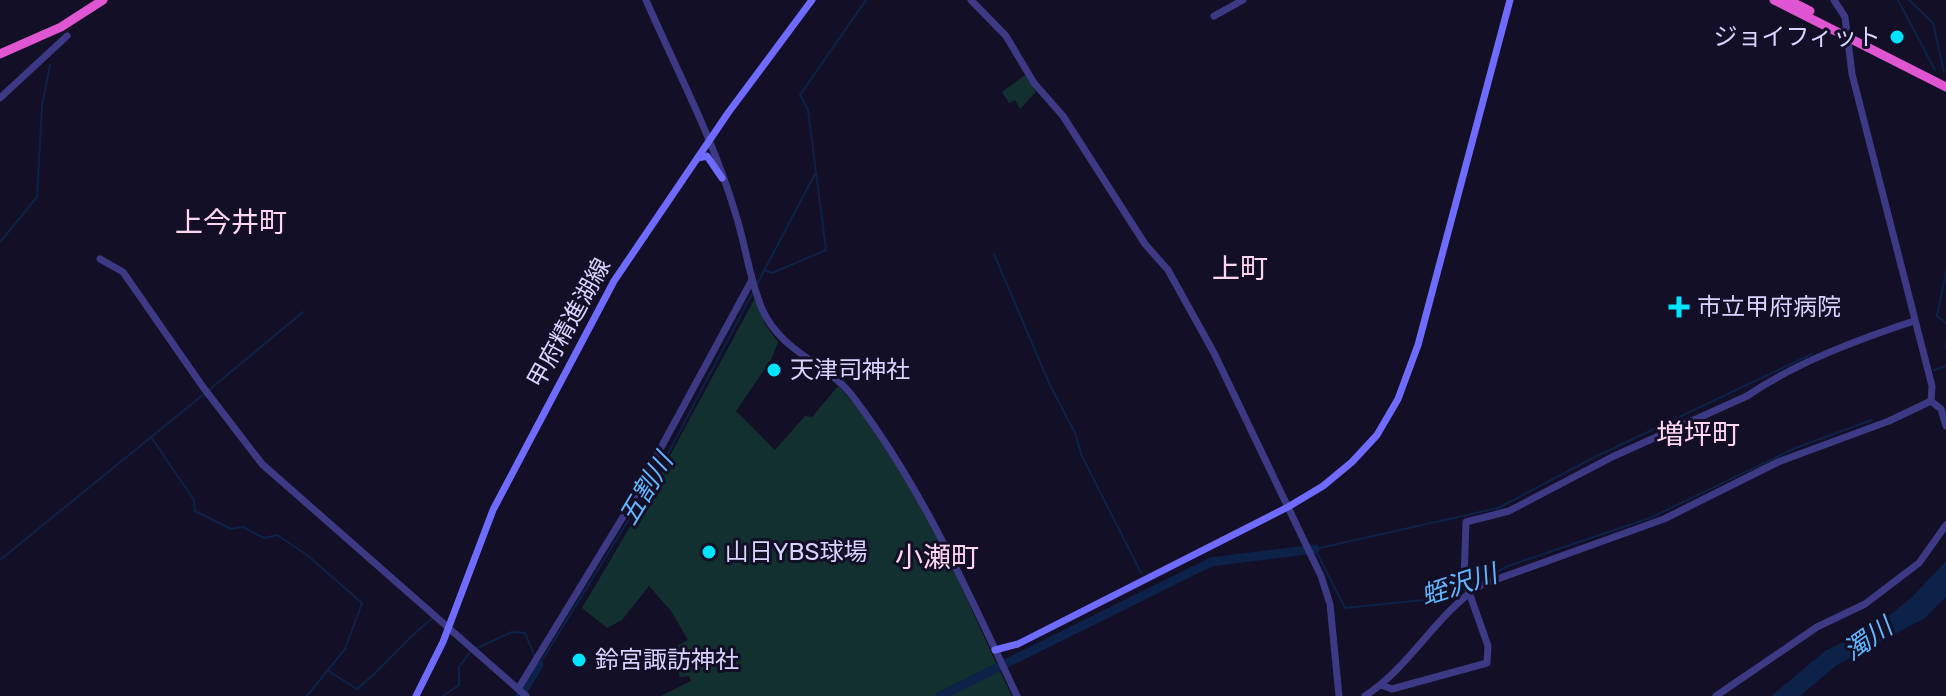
<svg xmlns="http://www.w3.org/2000/svg" width="1946" height="696" font-family="Rubik,'Noto Sans JP',sans-serif">
	<rect width="100%" height="100%" fill="#130f26"/>
	<g fill="#12302f">
		<path d="M 1025,75 L 1036,92 L 1020,109 L 1015,100 L 1009,103 L 1002,92 Z"/>
		<path d="M 755,298 L 766,326 L 778,342 L 771,360 L 736,411 L 775,450 L 805,416 L 812,417 L 838,386 C 917,467 962,595 1012,696 L 661,696 L 691,681 L 689,676 L 680,677 L 670,650 L 688,640 L 671,611 L 649,586 L 622,620 L 607,628 L 582,608 L 647,498 Z"/>
	</g>
	<path fill="#0c2248" d="M 1946,561 L 1946,597 L 1925,618 L 1837,665 L 1800,696 L 1771,696 L 1825,651 L 1877,625 L 1911,598 Z"/>
	<g fill="none" stroke-linecap="round" stroke-linejoin="round">
		<g stroke="#0c2248" stroke-width="2">
			<path d="M 1898,0 L 1935,70"/>
			<path d="M 1909,0 L 1933,23 L 1944,72"/>
			<path d="M 0,242 L 37,197 L 42,106 L 50,65"/>
			<path d="M 994,254 L 1049,383 L 1076,435 L 1081,454 L 1141,573"/>
			<path d="M 764,270 L 772,273 L 826,250 L 808,110 L 800,95 L 866,0"/>
			<path d="M 1946,272 L 1937,316 L 1946,323"/>
			<path d="M 756,286 L 815,174"/>
			<path d="M 1946,344 L 1946,349"/>
			<path d="M 1812,354 L 1593,458 L 1498,508 L 1315,549 L 1345,608 L 1423,600 L 1464,589 L 1508,566 L 1650,518 L 1793,449 L 1872,420"/>
			<path d="M 1934,370 L 1946,366"/>
			<path d="M 209,390 L 303,312"/>
			<path d="M 151,437 L 194,500 L 195,511 L 231,529 L 243,527 L 264,538 L 277,535 L 307,555 L 362,603 L 345,649 L 307,696"/>
			<path d="M 0,560 L 204,394"/>
			<path d="M 477,648 L 512,632 L 525,633 L 535,657"/>
			<path d="M 537,663 L 539,665 L 660,469 L 753,292"/>
			<path d="M 327,670 L 357,689 C 385,667 405,639 434,617"/>
			<path d="M 443,696 L 459,685 L 459,667 L 471,651"/>
		</g>
		<g stroke="#0c2248" stroke-width="9">
			<path d="M 520,696 L 539,665"/>
			<path d="M 940,696 L 1211,562 L 1315,549"/>
		</g>
		<g stroke="#3d3a85" stroke-width="7">
			<path d="M 646,0 C 677,71 713,138 735,212 C 746,245 749,280 763,311 C 783,354 828,363 854,398 C 923,489 969,594 1017,696"/>
			<path d="M 971,0 L 1006,36 L 1034,83 L 1063,116 L 1145,244 L 1168,270 L 1214,353 L 1321,576 L 1330,604 L 1339,696"/>
			<path d="M 1214,16 L 1243,0"/>
			<path d="M 0,98 L 67,36"/>
			<path d="M 100,259 L 123,272 L 203,387 L 262,464 L 526,696"/>
			<path d="M 1931,401 L 1941,409 L 1946,426"/>
			<path d="M 1381,685 L 1392,689 L 1487,663 L 1488,646 L 1464,578 L 1466,522 L 1509,511 L 1612,457 L 1747,396 C 1797,362 1857,340 1914,321"/>
			<path d="M 518,689 L 626,512 L 752,280"/>
			<path d="M 1365,696 C 1412,665 1435,615 1481,585 L 1664,519 L 1778,462 L 1889,421 L 1931,401 L 1932,386 L 1852,74 L 1845,17 L 1834,0"/>
			<path d="M 1716,696 L 1817,627 L 1865,604 L 1919,563 L 1946,525"/>
		</g>
		<g stroke="#6f6bff" stroke-width="7">
			<path d="M 698,158 L 707,156 L 722,178"/>
			<path d="M 995,650 L 1018,644 L 1288,507 L 1323,486 L 1352,462 L 1377,435 L 1398,399 L 1418,345 L 1510,0"/>
			<path d="M 416,696 L 443,642 L 493,510 L 614,281 L 728,113 L 812,0"/>
		</g>
		<g stroke="#e055d1" stroke-width="9">
			<path d="M 1774,0 L 1946,87"/>
			<path d="M 1788,0 L 1810,11"/>
			<path d="M 0,54 L 61,27 L 103,0"/>
		</g>
	</g>
	<g fill="#00e5ff" stroke="#130f26" stroke-width="3">
		<circle cx="1897" cy="37" r="8"/>
		<path d="M1675 295h8v8h8v8h-8v8h-8v-8h-8v-8h8z"/>
		<circle cx="774" cy="370" r="8"/>
		<circle cx="709" cy="552" r="8"/>
		<circle cx="579" cy="660" r="8"/>
	</g>
	<g text-anchor="middle" dominant-baseline="central" stroke-width="6" stroke-linejoin="round" paint-order="stroke">
		<g font-size="24" fill="#d9d4ff" stroke="#130f26" text-anchor="start">
			<text x="1881" y="37" text-anchor="end">ジョイフィット</text>
			<text x="1697" y="307">市立甲府病院</text>
			<text x="790" y="370">天津司神社</text>
			<text x="725" y="552">山日YBS球場</text>
			<text x="595" y="660">鈴宮諏訪神社</text>
		</g>
		<g font-size="24" fill="#d9d4ff" stroke="#130f26">
			<text transform="translate(569 323) rotate(-61)">甲府精進湖線</text>
		</g>
		<g font-size="26" font-style="italic" fill="#62b6ff" stroke="#130f26">
			<text transform="translate(646 489) rotate(-59)">五割川</text>
			<text transform="translate(1459 585) rotate(-18)">蛭沢川</text>
			<text transform="translate(1868 639) rotate(-35)">濁川</text>
		</g>
		<g font-size="28" fill="#ffd6f0" stroke="#130f26">
			<text x="231" y="222">上今井町</text>
			<text x="1240" y="268">上町</text>
			<text x="1698" y="434">増坪町</text>
			<text x="937" y="557">小瀬町</text>
		</g>
	</g>
</svg>
